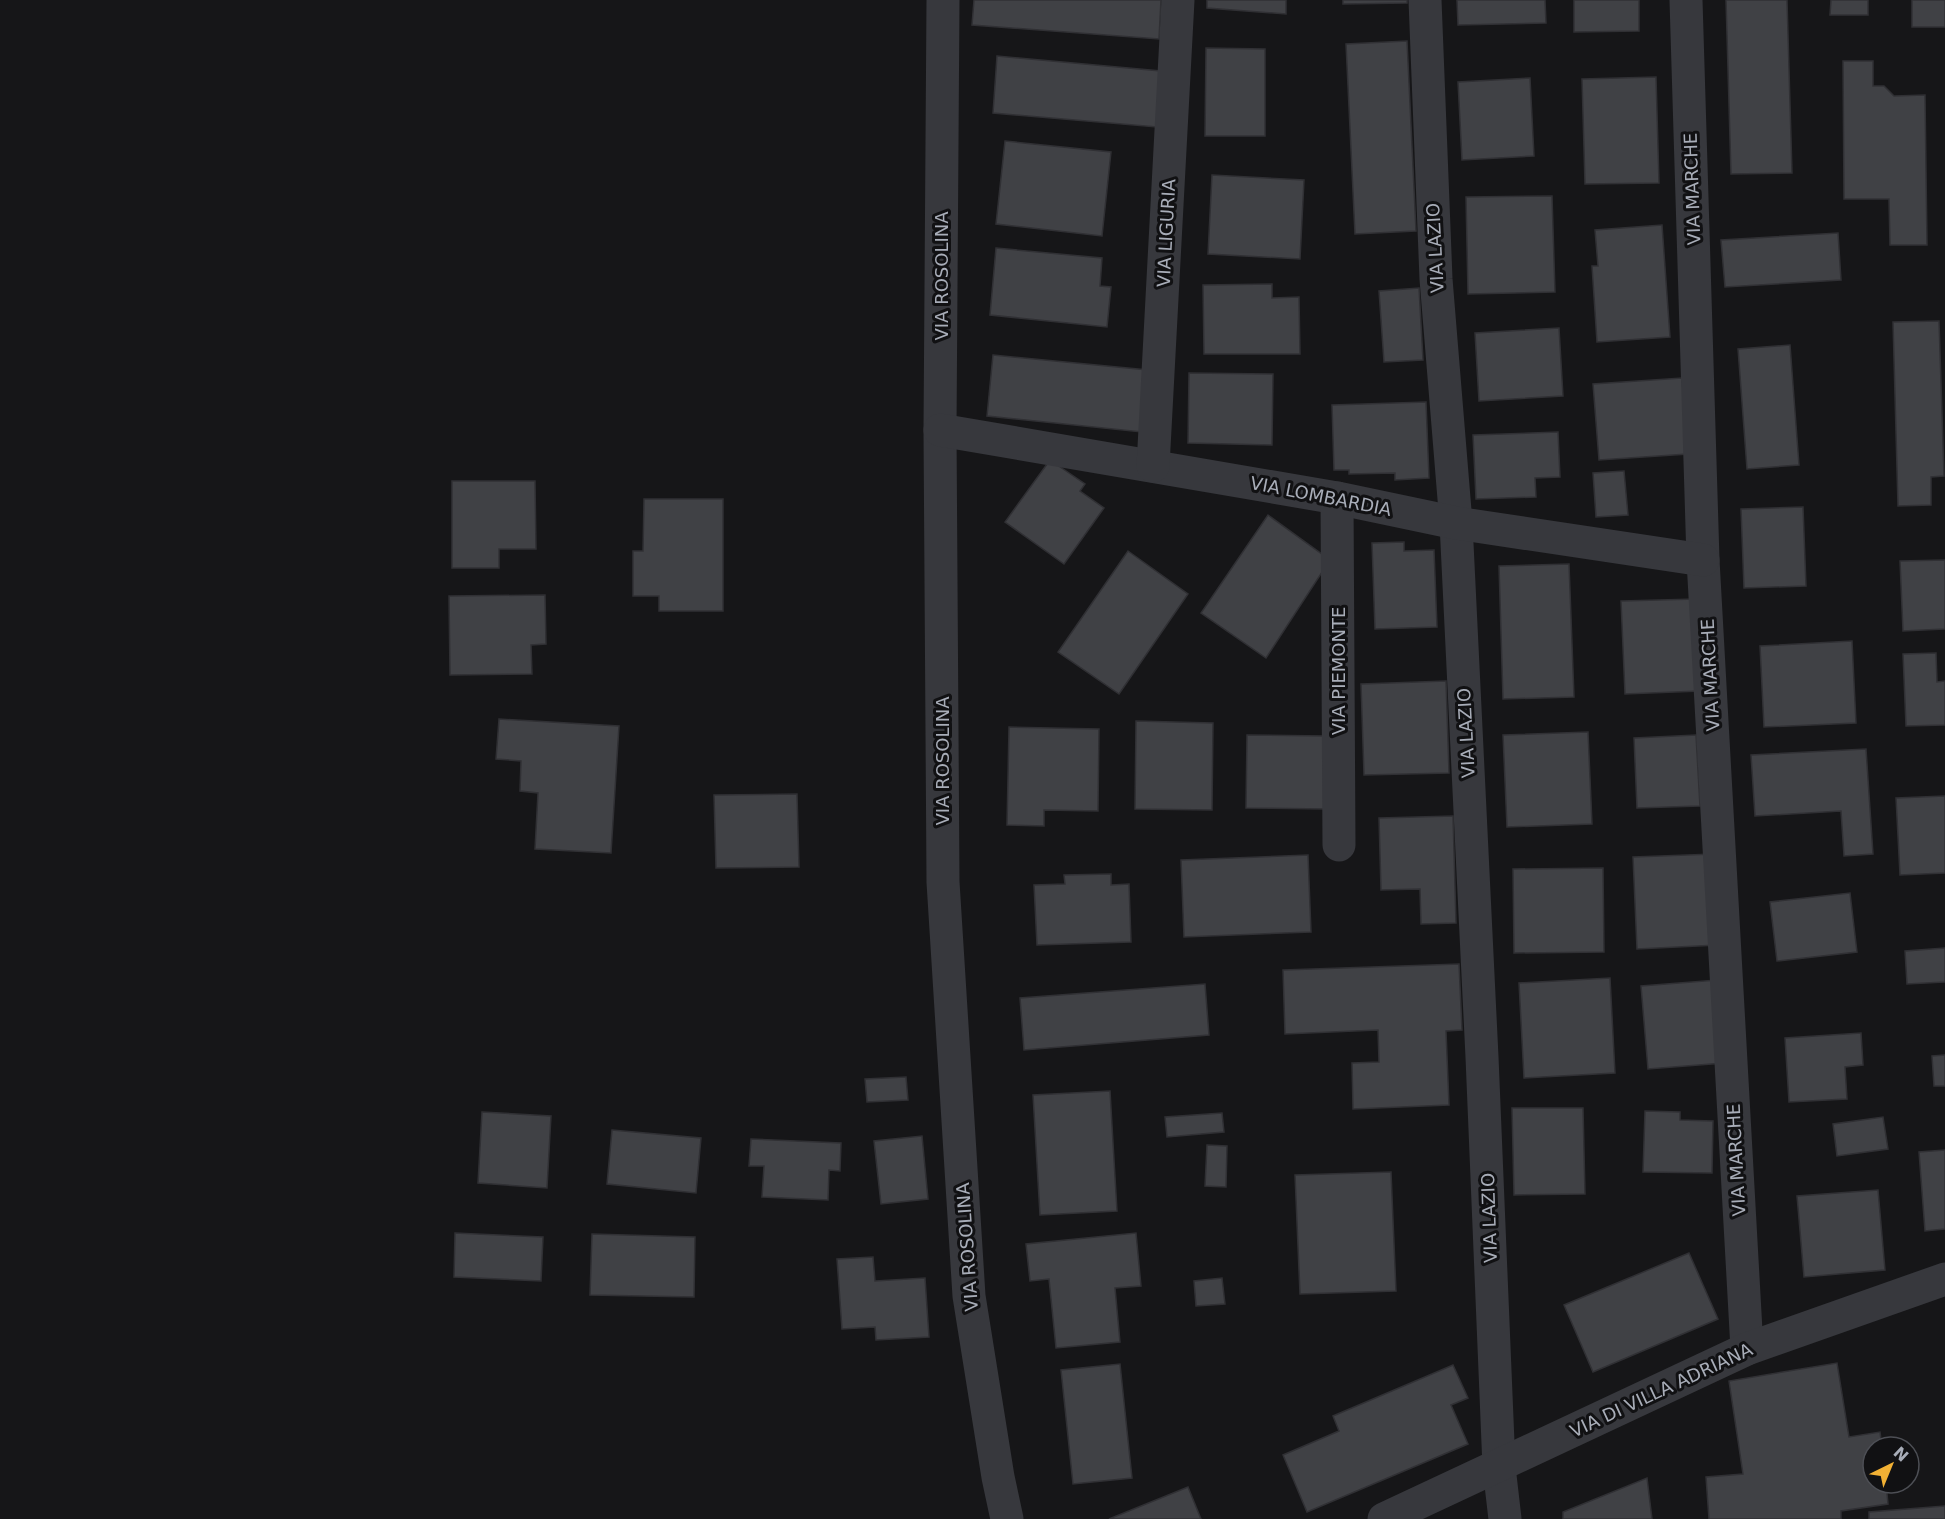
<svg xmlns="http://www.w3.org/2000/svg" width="1945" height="1519" font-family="'DejaVu Sans',sans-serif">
	<rect width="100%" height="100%" fill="#161618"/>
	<g fill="#404145" stroke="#303034" stroke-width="1.5">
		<path d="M 974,0 L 1161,0 L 1159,39 L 972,25 Z"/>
		<path d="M 1207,0 L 1286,0 L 1286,14 L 1207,8 Z"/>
		<path d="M 1343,0 L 1407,0 L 1407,3 L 1343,4 Z"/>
		<path d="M 1457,0 L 1545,0 L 1546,23 L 1458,25 Z"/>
		<path d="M 1574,0 L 1639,0 L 1639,31 L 1574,32 Z"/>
		<path d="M 1726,0 L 1787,0 L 1792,173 L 1731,174 Z"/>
		<path d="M 1831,0 L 1868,0 L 1868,15 L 1830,15 Z"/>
		<rect x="1912" y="0" width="33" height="27"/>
		<path d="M 1407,41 L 1416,231 L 1355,234 L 1346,44 Z"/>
		<path d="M 1206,48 L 1265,49 L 1265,136 L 1205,136 Z"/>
		<path d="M 997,56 L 1161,71 L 1157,127 L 993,113 Z"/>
		<path d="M 1843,61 L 1873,61 L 1873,86 L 1884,86 L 1894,96 L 1925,95 L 1927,245 L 1890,245 L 1889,199 L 1844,199 Z"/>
		<path d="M 1656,77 L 1659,183 L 1585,184 L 1582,79 Z"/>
		<path d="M 1530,78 L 1534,156 L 1462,160 L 1458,82 Z"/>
		<path d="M 1005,141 L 1111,152 L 1102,236 L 996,224 Z"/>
		<path d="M 1212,175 L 1304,180 L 1300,259 L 1208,254 Z"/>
		<path d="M 1552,196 L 1555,292 L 1468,294 L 1466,197 Z"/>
		<path d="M 1662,225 L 1670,337 L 1597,342 L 1592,266 L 1598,266 L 1595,230 Z"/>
		<path d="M 1838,233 L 1841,280 L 1725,287 L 1721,240 Z"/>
		<path d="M 996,248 L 1102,258 L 1100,286 L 1111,287 L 1107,327 L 990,315 Z"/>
		<path d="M 1272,284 L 1272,298 L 1299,297 L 1300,354 L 1204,354 L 1203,285 Z"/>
		<path d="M 1419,288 L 1423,360 L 1384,362 L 1379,291 Z"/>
		<path d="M 1939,321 L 1944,476 L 1931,477 L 1931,505 L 1898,506 L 1893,322 Z"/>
		<path d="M 1559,328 L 1563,396 L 1479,401 L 1475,333 Z"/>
		<path d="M 1790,345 L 1799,465 L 1747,469 L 1738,349 Z"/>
		<path d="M 993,355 L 1148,370 L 1142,432 L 987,416 Z"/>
		<path d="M 1189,373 L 1273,374 L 1272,445 L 1188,443 Z"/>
		<path d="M 1682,378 L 1688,454 L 1599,460 L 1593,384 Z"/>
		<path d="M 1426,402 L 1429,478 L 1395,480 L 1395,473 L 1349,474 L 1349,470 L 1334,470 L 1332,405 Z"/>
		<path d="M 1558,432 L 1560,477 L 1535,478 L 1536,497 L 1476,499 L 1473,435 Z"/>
		<path d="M 1050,460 L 1085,484 L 1080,491 L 1104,508 L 1064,564 L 1005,522 Z"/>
		<path d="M 1624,471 L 1628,515 L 1596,517 L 1593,473 Z"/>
		<path d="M 452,481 L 535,481 L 536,549 L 499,549 L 499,568 L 452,568 Z"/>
		<path d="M 644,499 L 723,499 L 723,611 L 659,611 L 659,596 L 633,596 L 633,551 L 643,551 Z"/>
		<path d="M 1803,507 L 1806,586 L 1744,588 L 1741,509 Z"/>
		<path d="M 1268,515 L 1330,560 L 1266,658 L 1201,613 Z"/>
		<path d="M 1404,542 L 1404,551 L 1434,550 L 1437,627 L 1375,629 L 1372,543 Z"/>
		<path d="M 1128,551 L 1188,594 L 1119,694 L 1058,652 Z"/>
		<path d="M 1945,560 L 1945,629 L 1903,631 L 1900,561 Z"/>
		<path d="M 1569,564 L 1574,697 L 1503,699 L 1499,566 Z"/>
		<path d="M 545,595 L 546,644 L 531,645 L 532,674 L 450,675 L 449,596 Z"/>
		<path d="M 1696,599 L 1700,691 L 1625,694 L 1621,601 Z"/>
		<path d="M 1852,641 L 1856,723 L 1764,727 L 1760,646 Z"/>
		<path d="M 1936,653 L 1937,682 L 1945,681 L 1945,725 L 1906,726 L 1903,654 Z"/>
		<path d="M 1446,681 L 1449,773 L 1364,775 L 1361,684 Z"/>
		<path d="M 499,719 L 619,726 L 611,853 L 535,849 L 538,793 L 520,791 L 521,761 L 496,759 Z"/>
		<path d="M 1136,721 L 1213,723 L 1212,810 L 1135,809 Z"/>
		<path d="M 1009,727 L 1099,729 L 1098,811 L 1044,810 L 1044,826 L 1007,825 Z"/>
		<path d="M 1588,732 L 1592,824 L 1507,827 L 1503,735 Z"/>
		<path d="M 1247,735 L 1326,736 L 1325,809 L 1246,808 Z"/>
		<path d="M 1696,735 L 1700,806 L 1637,808 L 1634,738 Z"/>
		<path d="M 1866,749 L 1873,854 L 1844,856 L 1841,811 L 1755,816 L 1751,755 Z"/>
		<path d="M 797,794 L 799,867 L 716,868 L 714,795 Z"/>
		<path d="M 1945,796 L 1945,873 L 1900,875 L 1896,798 Z"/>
		<path d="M 1453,816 L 1456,923 L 1421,924 L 1420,889 L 1381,890 L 1379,818 Z"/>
		<path d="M 1714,854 L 1718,945 L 1637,949 L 1633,857 Z"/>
		<path d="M 1308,855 L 1311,932 L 1184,937 L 1181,860 Z"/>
		<path d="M 1603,868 L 1604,952 L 1514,953 L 1513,869 Z"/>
		<path d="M 1111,874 L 1111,885 L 1129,884 L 1131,942 L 1037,945 L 1034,885 L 1065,884 L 1064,875 Z"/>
		<path d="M 1850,893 L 1857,952 L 1777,961 L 1770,902 Z"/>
		<path d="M 1945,948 L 1945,982 L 1907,984 L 1905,951 Z"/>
		<path d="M 1459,964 L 1462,1030 L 1446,1031 L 1449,1105 L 1353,1109 L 1352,1063 L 1379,1062 L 1378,1030 L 1285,1034 L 1283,970 Z"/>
		<path d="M 1610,978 L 1615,1073 L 1524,1078 L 1519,983 Z"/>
		<path d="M 1717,980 L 1724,1063 L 1648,1069 L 1641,986 Z"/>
		<path d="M 1205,984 L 1209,1035 L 1024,1050 L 1020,998 Z"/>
		<path d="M 1861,1033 L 1863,1065 L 1845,1067 L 1847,1099 L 1789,1102 L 1785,1038 Z"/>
		<path d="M 1945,1055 L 1945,1086 L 1934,1086 L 1932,1056 Z"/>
		<path d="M 906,1077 L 908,1100 L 867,1102 L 865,1079 Z"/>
		<path d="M 1110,1091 L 1117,1211 L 1040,1215 L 1033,1095 Z"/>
		<path d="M 1512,1108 L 1583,1108 L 1585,1194 L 1514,1195 Z"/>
		<path d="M 1645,1111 L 1680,1112 L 1680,1120 L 1713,1121 L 1712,1173 L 1643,1172 Z"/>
		<path d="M 482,1112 L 551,1116 L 547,1188 L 478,1183 Z"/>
		<path d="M 1222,1113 L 1224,1132 L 1167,1137 L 1165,1117 Z"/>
		<path d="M 1883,1117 L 1888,1149 L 1837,1156 L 1833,1124 Z"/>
		<path d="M 612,1130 L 701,1138 L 696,1193 L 607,1184 Z"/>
		<path d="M 922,1136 L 928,1199 L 881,1204 L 874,1141 Z"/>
		<path d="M 751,1139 L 841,1143 L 840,1171 L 829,1170 L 828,1200 L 762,1197 L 764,1166 L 749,1166 Z"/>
		<path d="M 1207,1145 L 1227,1146 L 1226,1187 L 1205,1186 Z"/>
		<path d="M 1945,1150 L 1945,1229 L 1925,1231 L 1919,1152 Z"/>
		<path d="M 1391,1172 L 1396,1291 L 1300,1294 L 1295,1175 Z"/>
		<path d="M 1878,1190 L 1885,1270 L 1804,1277 L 1797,1196 Z"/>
		<path d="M 455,1233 L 543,1237 L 541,1281 L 454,1277 Z"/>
		<path d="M 1136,1233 L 1141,1286 L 1115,1288 L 1120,1342 L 1056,1348 L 1049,1279 L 1030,1281 L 1026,1244 Z"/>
		<path d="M 592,1234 L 695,1237 L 694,1297 L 590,1295 Z"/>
		<path d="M 1689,1253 L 1718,1319 L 1593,1372 L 1564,1305 Z"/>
		<path d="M 873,1257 L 875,1281 L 925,1278 L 929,1337 L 876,1340 L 875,1327 L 842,1329 L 837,1259 Z"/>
		<path d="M 1222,1278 L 1225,1304 L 1196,1306 L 1194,1281 Z"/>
		<path d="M 1837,1363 L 1849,1437 L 1880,1432 L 1882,1447 L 1873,1447 L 1873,1483 L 1886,1483 L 1888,1504 L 1841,1511 L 1841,1519 L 1709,1519 L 1706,1477 L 1743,1474 L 1729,1381 Z"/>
		<path d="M 1120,1364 L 1132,1478 L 1073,1484 L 1061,1370 Z"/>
		<path d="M 1453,1365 L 1468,1398 L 1451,1405 L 1468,1444 L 1307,1512 L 1283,1455 L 1339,1431 L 1333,1416 Z"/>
		<path d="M 1647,1478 L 1652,1519 L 1563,1519 L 1563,1512 Z"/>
		<path d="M 1188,1487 L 1201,1519 L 1109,1519 Z"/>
		<path d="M 1945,1506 L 1945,1519 L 1869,1519 L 1869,1512 Z"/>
	</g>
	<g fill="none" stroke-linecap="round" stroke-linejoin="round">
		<g stroke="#37383d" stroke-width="33">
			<path d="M 943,0 L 940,430 L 943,882 L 969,1296 L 998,1477 L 1007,1519"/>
			<path d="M 1425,0 L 1436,279 L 1456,523 L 1482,1057 L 1499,1467 L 1505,1519"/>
			<path d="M 1686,0 L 1703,560 L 1747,1349"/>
			<path d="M 940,430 L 1337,498 L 1456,523 L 1703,560"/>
			<path d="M 1153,466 L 1178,0"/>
			<path d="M 1337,498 L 1339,845"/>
			<path d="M 1384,1519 L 1747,1349 L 1945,1279"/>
		</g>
	</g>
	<g text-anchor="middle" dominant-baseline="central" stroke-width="6" stroke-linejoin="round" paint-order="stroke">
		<g font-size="18" fill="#a8adb8" stroke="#111113">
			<text transform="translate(1692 189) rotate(-92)">VIA MARCHE</text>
			<text transform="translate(1166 233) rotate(-87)">VIA LIGURIA</text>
			<text transform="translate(1435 248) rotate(-93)">VIA LAZIO</text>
			<text transform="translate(941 276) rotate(-90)">VIA ROSOLINA</text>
			<text transform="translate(1321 496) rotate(11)">VIA LOMBARDIA</text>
			<text transform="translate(1338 671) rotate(-90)">VIA PIEMONTE</text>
			<text transform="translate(1710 675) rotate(-93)">VIA MARCHE</text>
			<text transform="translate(1466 733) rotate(-93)">VIA LAZIO</text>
			<text transform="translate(942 761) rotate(-90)">VIA ROSOLINA</text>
			<text transform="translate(1736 1160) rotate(-93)">VIA MARCHE</text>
			<text transform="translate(1489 1218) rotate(-92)">VIA LAZIO</text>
			<text transform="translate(967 1247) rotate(-94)">VIA ROSOLINA</text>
			<text transform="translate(1661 1390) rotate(-25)">VIA DI VILLA ADRIANA</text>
		</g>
	</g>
	<g transform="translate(1891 1465) rotate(43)"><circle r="28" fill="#111113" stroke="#4d4f55" stroke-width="1.5"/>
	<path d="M0-4.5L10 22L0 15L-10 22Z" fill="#f2b134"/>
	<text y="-9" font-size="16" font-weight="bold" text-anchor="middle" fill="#a8adb8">N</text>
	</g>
</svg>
